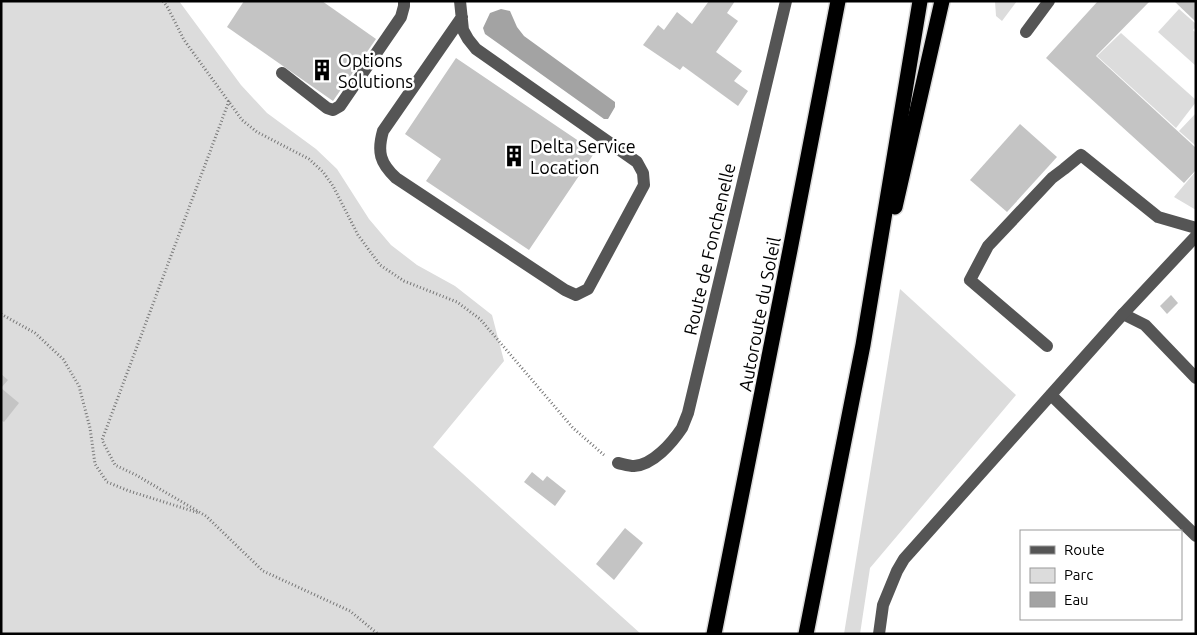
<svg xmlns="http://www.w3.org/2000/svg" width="1197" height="635" font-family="Ubuntu,sans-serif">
	<rect width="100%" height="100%" fill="#fff"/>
	<g fill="#dcdcdc">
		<path d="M 1,1 L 179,1 L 241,85 L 267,113 L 316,149 L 337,169 L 369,219 L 391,245 L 417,265 L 455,286 L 492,315 L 504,361 L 433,447 L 641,634 L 1,634 Z"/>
		<path d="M 995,1 L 1017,1 L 1002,21 L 996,16 Z"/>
		<path d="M 1179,9 L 1196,24 L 1196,27 L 1193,30 L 1196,33 L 1196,66 L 1158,32 Z"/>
		<path d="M 1121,33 L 1196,100 L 1196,102 L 1176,128 L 1097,56 Z"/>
		<path d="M 1196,113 L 1196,146 L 1179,131 Z"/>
		<path d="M 1196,171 L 1196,210 L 1174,197 Z"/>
		<path d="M 900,289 L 1016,395 L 870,568 L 860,634 L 844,634 Z"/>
	</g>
	<path fill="#a3a3a3" d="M 501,9 L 510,11 L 517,27 L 524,36 L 615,102 L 615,107 L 608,119 L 604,119 L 485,34 L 483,28 L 490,13 Z"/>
	<g fill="#c4c4c4">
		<path d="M 244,1 L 322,1 L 376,39 L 333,101 L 227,27 Z"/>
		<path d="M 709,1 L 735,1 L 727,13 L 738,21 L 716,52 L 742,71 L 734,81 L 748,91 L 738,106 L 683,66 L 680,70 L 643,45 L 658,25 L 664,30 L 677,12 L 692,24 Z"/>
		<path d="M 1098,1 L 1150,1 L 1096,56 L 1196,148 L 1196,170 L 1184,183 L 1046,58 Z"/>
		<path d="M 1174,1 L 1196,1 L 1196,22 Z"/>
		<path d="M 456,58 L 595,152 L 529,250 L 426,181 L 441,159 L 405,134 Z"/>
		<path d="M 1020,124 L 1057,157 L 1007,212 L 970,180 Z"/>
		<path d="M 1171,295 L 1178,303 L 1167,314 L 1160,306 Z"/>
		<path d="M 1,374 L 8,380 L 1,388 Z"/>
		<path d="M 1,388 L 19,403 L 4,422 L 1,420 Z"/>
		<path d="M 532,472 L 543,481 L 547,476 L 566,491 L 555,506 L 524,482 Z"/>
		<path d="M 625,528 L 643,543 L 614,580 L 596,564 Z"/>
	</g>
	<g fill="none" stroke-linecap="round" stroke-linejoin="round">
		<g stroke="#dbdbdb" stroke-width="18">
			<g id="highway">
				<path d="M 895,207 L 942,1"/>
				<path d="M 714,634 L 790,250 L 838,1"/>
				<path d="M 806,634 L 863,345 L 920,1"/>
			</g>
		</g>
		<g stroke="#777" stroke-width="3" stroke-dasharray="1 2.5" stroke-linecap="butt">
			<path d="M 163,1 L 168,8 L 184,40 L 242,120 L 257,132 L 309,159 L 323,172 L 333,186 L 358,235 L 380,265 L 404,281 L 457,302 L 480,319 L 573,428 L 604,455"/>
			<path d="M 229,101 L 102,440 L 115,465 L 136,475 L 206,516 L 263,571 L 350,611 L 378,634"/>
			<path d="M 1,314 L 35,333 L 63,359 L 79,386 L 90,428 L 95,464 L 107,482 L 129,491 L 199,513"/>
		</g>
		<g stroke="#555" stroke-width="12">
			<path d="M 460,1 L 463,30 L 468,39 L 476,49 L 637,162 L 643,173 L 644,185 L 588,289 L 576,295 L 565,290 L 396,178 C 380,163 377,152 383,131 L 462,17"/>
			<path d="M 1026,32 L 1049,1"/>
			<path d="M 282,73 L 327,108 L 333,110 L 340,106 L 401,17 L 404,6 L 404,1"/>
			<path d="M 1123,314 L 1145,325 L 1196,378"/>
			<path d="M 1047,346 L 970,280 L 988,246 L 1052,178 L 1064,169 L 1081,155 L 1158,217 L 1196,228"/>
			<path d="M 1051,395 L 1196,536"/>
			<path d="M 618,463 C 623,464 629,466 634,466 C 653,465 672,443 682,428 C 684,423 686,418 688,413 L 786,1"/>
			<path d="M 879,634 L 883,605 L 897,571 L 904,559 L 1123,314 L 1196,236"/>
		</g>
		<use href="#highway" stroke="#000" stroke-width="15"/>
	</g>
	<defs>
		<g id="building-bare" transform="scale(1.725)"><path d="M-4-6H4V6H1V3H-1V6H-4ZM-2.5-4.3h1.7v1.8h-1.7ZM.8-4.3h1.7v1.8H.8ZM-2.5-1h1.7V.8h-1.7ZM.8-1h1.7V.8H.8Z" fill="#000" stroke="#fff" stroke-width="2.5" paint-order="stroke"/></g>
	</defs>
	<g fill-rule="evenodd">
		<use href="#building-bare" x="322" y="70"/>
		<use href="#building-bare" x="514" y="156"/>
	</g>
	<g text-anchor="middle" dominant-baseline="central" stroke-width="5" stroke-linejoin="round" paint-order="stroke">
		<g font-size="18" fill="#000" stroke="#fff" text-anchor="start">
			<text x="338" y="60">Options<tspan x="338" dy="21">Solutions</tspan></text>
			<text x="530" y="146">Delta Service<tspan x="530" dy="21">Location</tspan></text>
		</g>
		<g font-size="18" fill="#000" stroke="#fff">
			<text transform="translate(709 249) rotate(-77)">Route de Fonchenelle</text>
			<text transform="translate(759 314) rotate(-79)">Autoroute du Soleil</text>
		</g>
	</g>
	<rect width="1197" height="635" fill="none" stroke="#000000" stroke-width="5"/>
	<rect x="1020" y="530" width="162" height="90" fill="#ffffff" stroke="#999999"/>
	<rect x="1030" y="546" width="25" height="8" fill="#555555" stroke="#999999"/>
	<text x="1064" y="555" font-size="15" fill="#000000">Route</text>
	<rect x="1030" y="568" width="25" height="15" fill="#dcdcdc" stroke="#999999"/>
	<text x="1064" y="580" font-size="15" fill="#000000">Parc</text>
	<rect x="1030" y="592" width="25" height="15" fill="#a3a3a3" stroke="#999999"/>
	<text x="1064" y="605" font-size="15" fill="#000000">Eau</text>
</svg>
